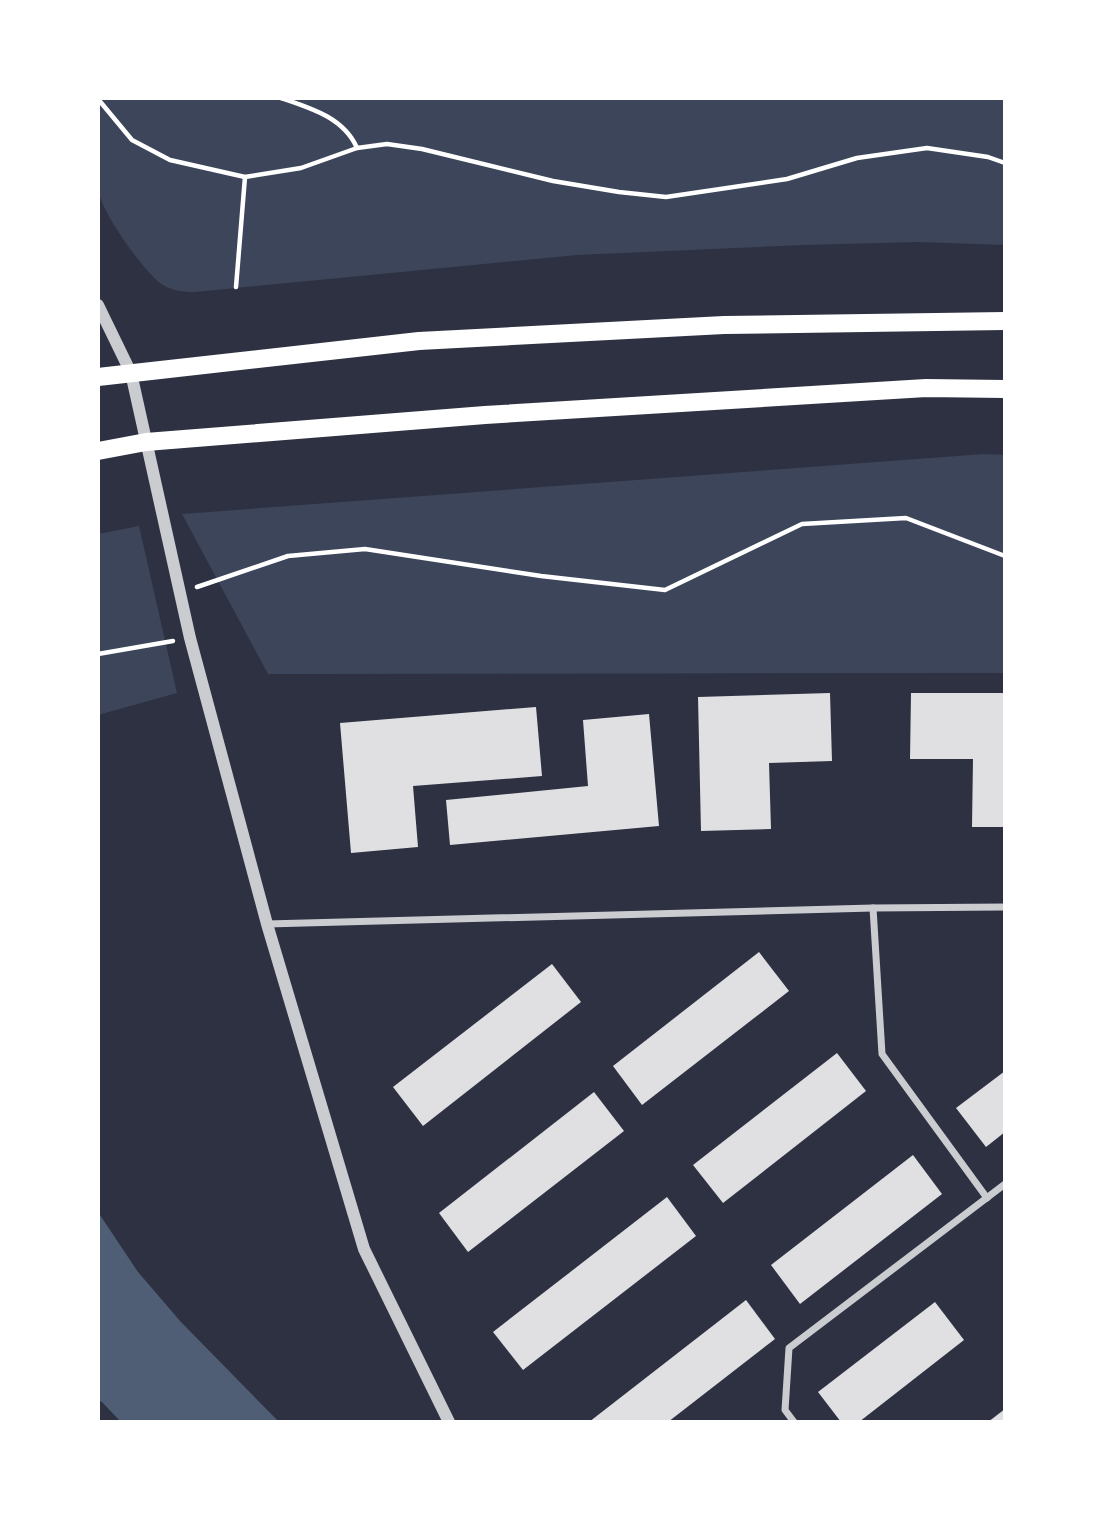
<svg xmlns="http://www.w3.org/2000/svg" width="1103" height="1520" font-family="Jost,sans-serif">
	<rect width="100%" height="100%" fill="#2d3142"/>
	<g fill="#3c4559">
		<path d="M 98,98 L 1005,98 L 1005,245 L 918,242 L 803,245 L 577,255 L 195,292 C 182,292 171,291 160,283 C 142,269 101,212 98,189 C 94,160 98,128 98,98 Z"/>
		<path d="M 984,454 L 1005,455 L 1005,673 L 268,674 L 182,514 Z"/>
		<path d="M 139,526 L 177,693 L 98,715 L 98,534 Z"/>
	</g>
	<path fill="#4f5d75" d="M 98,1212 L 138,1272 L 181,1322 L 279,1422 L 121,1422 L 101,1401 L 98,1404 Z"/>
	<g fill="#e0e0e3">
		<path d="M 830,693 L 832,761 L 769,763 L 771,829 L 701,831 L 698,697 Z"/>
		<path d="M 911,693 L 1005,693 L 1005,827 L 972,827 L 973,759 L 910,759 Z"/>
		<path d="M 536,707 L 542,776 L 413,786 L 418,847 L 351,853 L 340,723 Z"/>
		<path d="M 649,714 L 659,826 L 450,845 L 446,800 L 588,786 L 583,720 Z"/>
		<path d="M 759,952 L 789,991 L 642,1105 L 613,1066 Z"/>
		<path d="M 552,964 L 581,1002 L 423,1126 L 393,1087 Z"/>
		<path d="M 837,1053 L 866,1091 L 723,1203 L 693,1165 Z"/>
		<path d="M 1005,1071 L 1005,1132 L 986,1147 L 956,1108 Z"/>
		<path d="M 594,1092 L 624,1131 L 468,1252 L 439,1213 Z"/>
		<path d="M 913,1155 L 942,1194 L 800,1304 L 771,1265 Z"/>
		<path d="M 667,1197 L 696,1236 L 523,1370 L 493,1332 Z"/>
		<path d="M 746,1300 L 775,1339 L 668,1422 L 589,1422 Z"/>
		<path d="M 935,1302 L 964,1340 L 859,1422 L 841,1422 L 818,1392 Z"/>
		<path d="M 1005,1409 L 1005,1422 L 988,1422 Z"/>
	</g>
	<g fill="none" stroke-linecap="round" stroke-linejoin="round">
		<g stroke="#fff" stroke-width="4.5">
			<path d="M 281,98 C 311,108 344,118 357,148"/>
			<path d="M 98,99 L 132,140 L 170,160 L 245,177 L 301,168 L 357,148 L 387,144 L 422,149 L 553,181 L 619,192 L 666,197 L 787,179 L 857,158 L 927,148 L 988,157 L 1005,163"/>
			<path d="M 236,287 L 245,177"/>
			<path d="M 197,587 L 288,556 L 365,549 L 541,576 L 665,590 L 802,524 L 906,518 L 1005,556"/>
			<path d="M 98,654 L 173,641"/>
		</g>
		<g stroke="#caccd0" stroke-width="7">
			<path d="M 873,908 L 882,1054 L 987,1198"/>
			<path d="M 267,924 L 873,908 L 1005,907"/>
			<path d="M 794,1422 L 785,1410 L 789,1348 L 1005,1184"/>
		</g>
		<path stroke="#caccd0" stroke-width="12" d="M 98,305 L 131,373 L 190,638 L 267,924 L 364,1249 L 449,1422"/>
		<g stroke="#fff" stroke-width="18">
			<path d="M 98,377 L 419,341 L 724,325 L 1005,321"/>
			<path d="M 98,451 L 146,442 L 485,415 L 926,388 L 1005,389"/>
		</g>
	</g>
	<rect width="1103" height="1520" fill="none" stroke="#ffffff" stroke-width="200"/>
</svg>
